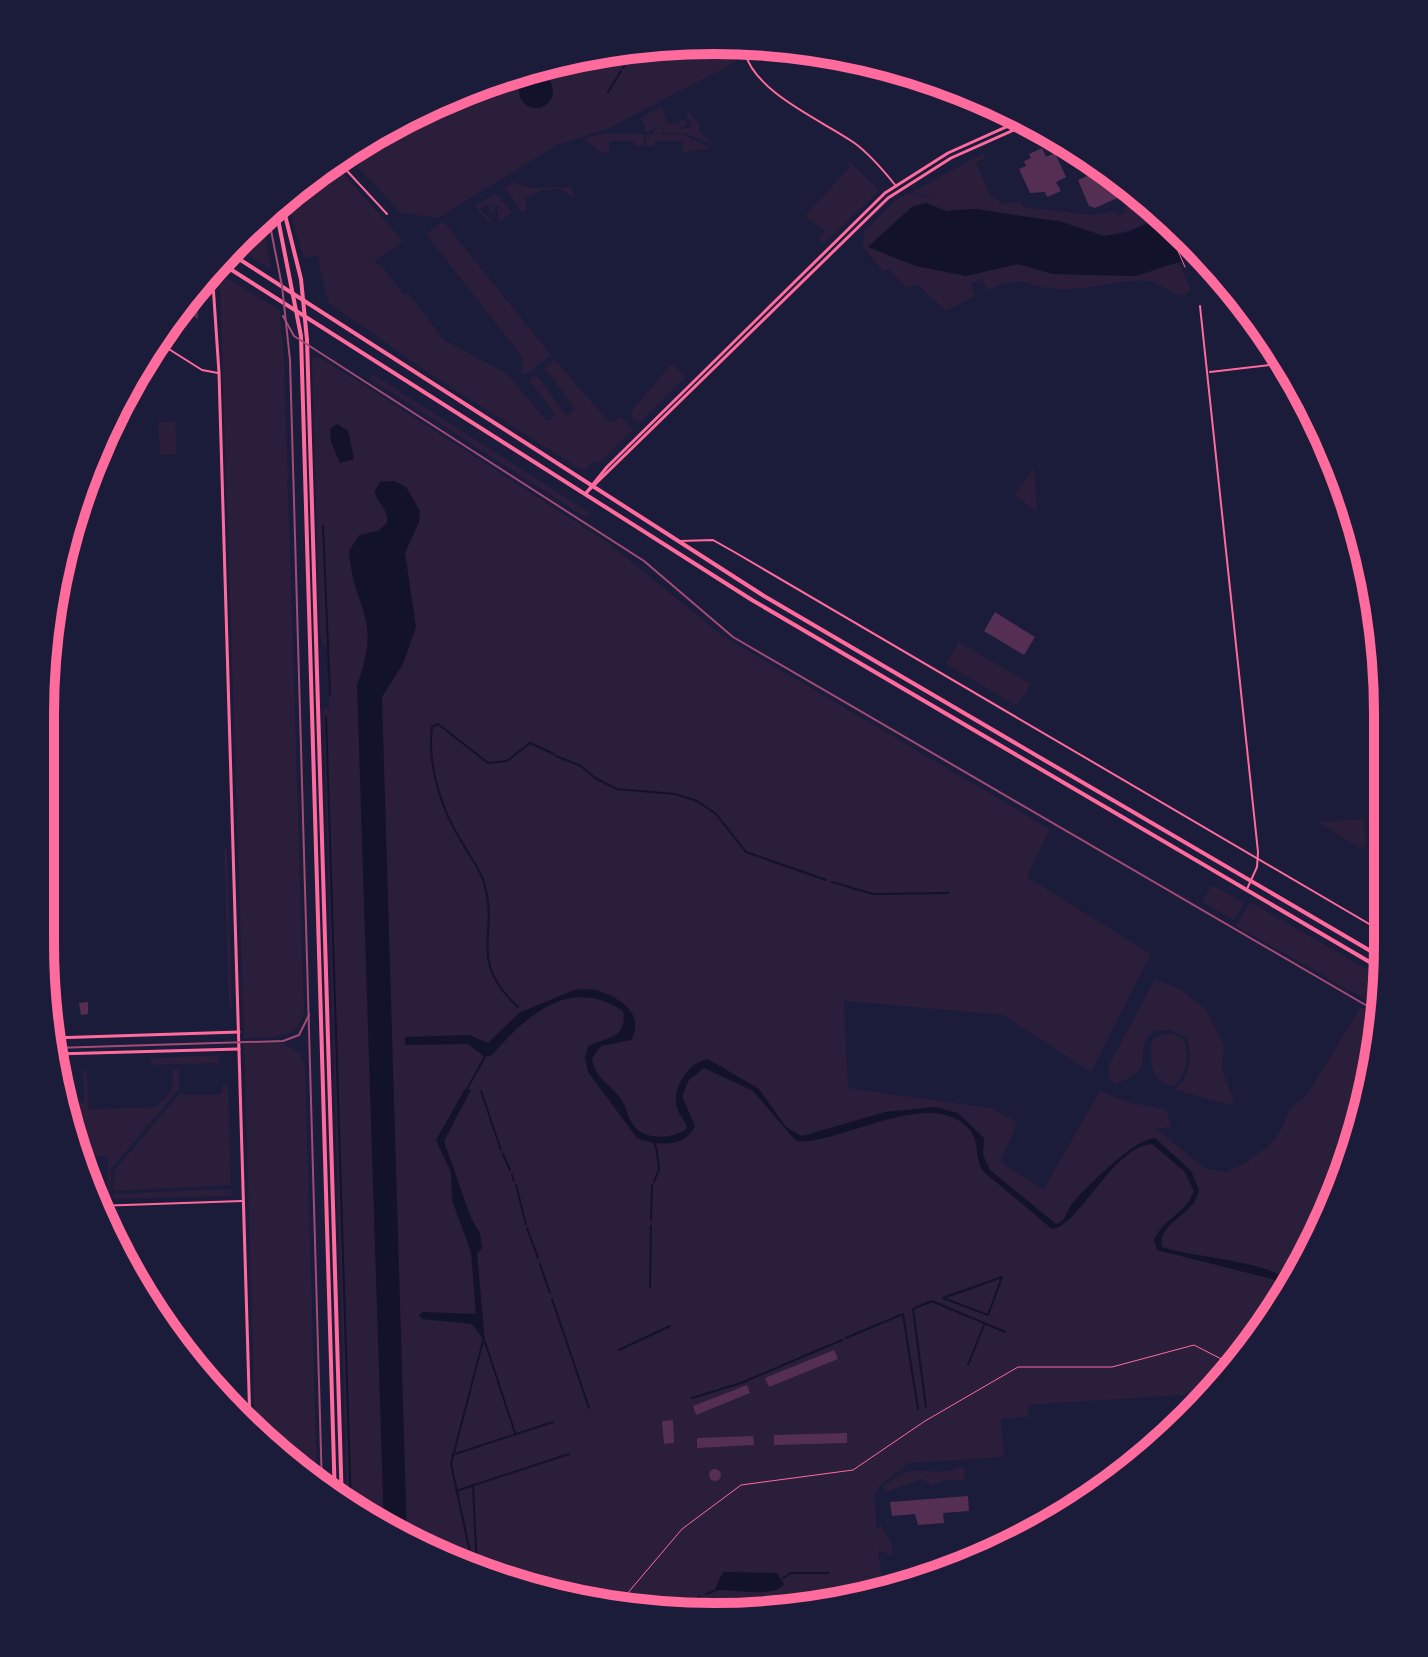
<svg xmlns="http://www.w3.org/2000/svg" width="1428" height="1657" font-family="Lato,sans-serif">
	<rect width="100%" height="100%" fill="#1b1b3a"/>
	<g fill="#2a1e3b">
		<path d="M 752,42 L 739,54 L 735,49 L 731,51 L 736,62 L 607,129 L 557,145 L 438,218 L 401,213 L 345,153 C 426,95 526,63 623,46 C 664,39 710,43 752,42 Z"/>
		<path d="M 662,106 L 667,123 L 678,125 L 680,120 L 686,121 L 686,126 L 679,127 L 682,129 L 691,127 L 690,120 L 685,115 L 689,112 L 700,125 L 699,131 L 713,144 L 683,133 L 664,133 L 664,123 L 663,133 L 653,133 L 656,128 L 645,133 L 645,124 L 640,118 Z"/>
		<path d="M 599,134 L 644,134 L 644,146 L 635,146 L 634,141 L 610,141 L 609,152 L 601,153 L 583,139 Z"/>
		<path d="M 646,134 L 682,134 L 711,148 L 681,153 L 683,141 L 655,141 L 654,146 L 646,146 Z"/>
		<path d="M 984,153 L 986,157 L 976,163 L 990,195 L 1003,204 L 1021,201 L 1023,207 L 1031,208 L 1093,215 L 1116,211 L 1118,216 L 1126,212 L 1124,207 L 1144,198 L 1158,211 L 1163,223 L 1104,236 L 1062,222 L 975,209 L 946,211 L 926,203 L 912,207 L 868,247 L 916,266 L 946,269 L 962,275 L 1018,264 L 1053,274 L 1136,276 L 1178,262 L 1191,290 L 1185,293 L 1186,296 C 1168,295 1161,282 1147,281 C 1118,279 1088,291 1059,289 C 1024,288 1027,272 988,290 L 981,279 L 970,284 L 975,296 L 946,311 L 918,285 L 907,288 L 888,269 L 884,272 L 863,248 L 864,231 L 896,200 L 909,193 L 940,199 L 912,192 Z"/>
		<path d="M 848,160 L 879,191 L 823,244 L 819,239 L 825,231 L 805,216 L 849,168 Z"/>
		<path d="M 333,162 L 403,241 L 374,262 L 382,266 L 403,294 L 409,294 L 444,340 L 506,373 L 547,421 L 555,415 L 532,384 L 528,386 L 533,376 L 539,378 L 566,416 L 575,410 L 548,371 L 543,370 L 554,359 L 610,423 L 621,417 L 633,430 L 599,464 L 595,461 L 584,470 L 578,468 L 430,374 L 328,302 L 317,255 L 304,258 L 285,196 Z"/>
		<path d="M 513,182 L 533,188 L 571,187 L 574,198 L 560,189 L 542,190 L 526,198 L 526,210 L 522,212 L 507,190 L 502,191 Z"/>
		<path d="M 496,193 L 512,212 L 498,223 L 495,223 L 499,221 L 497,207 L 505,212 L 499,206 L 490,206 L 495,207 L 494,214 L 486,204 L 479,209 L 494,223 L 487,221 L 475,206 Z"/>
		<path d="M 261,217 L 271,269 L 234,246 Z"/>
		<path d="M 443,221 L 551,355 L 527,374 L 522,373 L 523,358 L 426,234 Z"/>
		<path d="M 226,278 L 280,310 L 284,357 L 304,1011 C 299,1042 268,1037 244,1038 L 220,286 Z"/>
		<path d="M 312,358 L 321,358 L 364,385 L 607,542 L 723,636 L 1050,829 L 1027,877 L 1151,954 L 1091,1072 L 1003,1015 L 844,1001 L 848,1088 L 990,1108 L 1017,1122 L 1001,1162 L 1043,1190 L 1100,1091 L 1131,1103 L 1166,1109 L 1171,1127 L 1157,1129 L 1204,1168 L 1226,1172 L 1250,1161 L 1249,1157 C 1271,1150 1284,1130 1289,1109 L 1306,1096 L 1361,1007 L 1381,1017 C 1370,1122 1333,1227 1275,1316 C 1257,1343 1233,1368 1213,1393 L 1028,1405 L 1029,1417 L 1001,1419 L 1004,1457 L 909,1463 L 880,1486 L 874,1495 L 877,1529 L 881,1525 L 892,1544 L 893,1556 L 878,1550 L 882,1582 L 893,1583 L 891,1590 L 855,1599 L 739,1606 L 737,1597 L 703,1599 L 704,1611 L 626,1611 L 456,1566 L 347,1508 L 323,708 L 329,708 L 327,647 L 323,646 L 320,634 Z"/>
		<path d="M 672,363 L 686,377 L 639,423 L 632,419 L 631,412 Z"/>
		<path d="M 373,374 L 590,513 L 586,518 L 370,379 Z"/>
		<path d="M 175,421 L 177,454 L 160,455 L 158,422 Z"/>
		<path d="M 1034,468 L 1037,511 L 1014,495 Z"/>
		<path d="M 959,642 L 1031,684 L 1017,706 L 946,664 Z"/>
		<path d="M 1364,819 L 1366,845 L 1361,849 L 1318,822 Z"/>
		<path d="M 224,849 L 227,849 L 232,1007 L 229,1007 Z"/>
		<path d="M 1212,885 L 1244,903 L 1234,920 L 1202,902 Z"/>
		<path d="M 1250,902 L 1384,979 L 1382,1009 L 1236,926 Z"/>
		<path d="M 1155,979 L 1182,990 L 1206,1010 L 1224,1045 L 1222,1069 L 1234,1101 L 1230,1105 L 1173,1089 C 1191,1081 1192,1054 1187,1037 L 1170,1030 L 1154,1031 C 1128,1055 1163,1065 1116,1084 L 1109,1078 L 1109,1065 Z"/>
		<path d="M 1170,1033 L 1183,1038 C 1190,1052 1187,1078 1172,1086 C 1149,1082 1149,1056 1153,1038 Z"/>
		<path d="M 282,1043 L 300,1053 L 305,1066 L 317,1484 L 255,1429 L 244,1044 Z"/>
		<path d="M 219,1055 L 219,1063 L 151,1065 L 151,1058 Z"/>
		<path d="M 179,1068 L 179,1089 L 111,1169 L 111,1197 L 93,1197 L 92,1193 L 107,1193 L 108,1156 L 77,1156 L 61,1103 L 84,1102 L 83,1070 L 87,1071 L 89,1109 L 156,1107 L 172,1090 L 173,1069 Z"/>
		<path d="M 222,1086 L 228,1086 L 231,1185 L 113,1191 L 114,1171 L 181,1092 L 182,1095 L 222,1094 Z"/>
		<path d="M 231,1189 L 231,1196 L 114,1199 L 113,1194 Z"/>
		<path d="M 960,1467 L 966,1468 L 964,1480 L 944,1480 L 932,1486 L 923,1479 L 886,1492 L 883,1488 C 911,1457 929,1480 960,1467 Z"/>
	</g>
	<g fill="#12122b">
		<circle cx="536" cy="91" r="17"/>
		<path d="M 926,203 L 946,211 L 975,209 L 1062,222 L 1104,236 L 1125,233 L 1155,220 L 1168,220 L 1204,254 L 1136,276 L 1053,274 L 1018,264 L 966,276 L 916,266 L 868,247 L 912,207 Z"/>
		<path d="M 337,424 L 348,431 L 354,459 L 340,463 L 331,442 L 330,429 Z"/>
		<path d="M 394,481 L 406,487 L 420,511 L 419,522 L 405,553 L 416,627 L 403,664 L 382,697 L 407,1539 L 384,1527 L 357,685 C 383,614 354,614 349,551 L 359,535 L 378,531 L 387,523 C 389,507 376,504 375,491 L 380,482 Z"/>
		<path d="M 591,989 C 614,994 647,1011 631,1040 L 601,1046 L 592,1058 C 595,1079 610,1084 621,1099 C 627,1107 627,1116 632,1123 C 643,1141 670,1139 685,1130 L 687,1126 C 683,1118 676,1111 676,1102 C 675,1083 690,1062 708,1059 L 759,1089 L 786,1127 L 802,1136 L 885,1112 L 935,1107 L 958,1113 L 984,1138 L 983,1155 L 990,1170 L 1056,1224 C 1069,1219 1066,1209 1075,1200 C 1090,1184 1134,1139 1155,1138 L 1191,1171 L 1199,1189 C 1197,1215 1157,1221 1162,1247 C 1195,1258 1267,1260 1293,1283 L 1288,1292 L 1284,1284 L 1276,1280 L 1157,1250 L 1154,1240 C 1163,1219 1186,1213 1194,1191 L 1184,1171 L 1152,1144 C 1113,1146 1077,1229 1052,1229 L 983,1171 C 974,1157 980,1143 970,1130 C 932,1084 839,1146 796,1141 L 753,1091 L 704,1068 L 689,1080 L 682,1096 L 695,1126 C 685,1148 657,1146 637,1138 L 588,1072 L 585,1058 L 588,1046 C 607,1037 628,1038 623,1011 C 569,975 526,1016 491,1056 L 485,1057 L 468,1044 L 405,1045 L 405,1037 L 469,1035 L 488,1043 L 519,1013 L 574,990 Z"/>
		<path d="M 465,1089 L 471,1090 L 444,1141 L 471,1218 L 480,1233 L 482,1248 L 477,1253 L 485,1342 L 472,1324 L 422,1319 L 419,1315 L 423,1312 L 476,1314 L 471,1252 L 452,1200 L 451,1172 L 436,1140 Z"/>
		<path d="M 723,1572 L 777,1573 L 784,1584 C 772,1600 732,1587 714,1591 Z"/>
	</g>
	<g fill="none" stroke-linecap="round" stroke-linejoin="round">
		<g stroke="#12122b" stroke-width="2">
			<path d="M 638,46 L 638,45"/>
			<path d="M 623,68 L 635,50"/>
			<path d="M 550,72 L 551,63"/>
			<path d="M 608,92 L 621,71"/>
			<path d="M 323,526 L 330,695"/>
			<path d="M 326,716 L 351,1510"/>
			<path d="M 556,756 L 581,766 L 595,778 L 617,789 L 675,794 L 697,801 L 716,814 L 746,852 L 826,880"/>
			<path d="M 832,882 L 873,894 L 949,893"/>
			<path d="M 518,1007 C 466,959 500,935 484,882 C 479,867 470,857 463,844 C 442,811 427,767 432,727 L 438,724 L 488,763 L 507,761 L 530,743 L 554,754"/>
			<path d="M 467,1089 L 486,1055"/>
			<path d="M 481,1091 L 501,1150"/>
			<path d="M 654,1141 L 657,1152"/>
			<path d="M 503,1154 L 510,1170"/>
			<path d="M 512,1175 L 514,1181"/>
			<path d="M 654,1182 L 659,1169 L 657,1153"/>
			<path d="M 516,1185 L 526,1224"/>
			<path d="M 651,1220 L 652,1185"/>
			<path d="M 527,1228 L 538,1258"/>
			<path d="M 540,1264 L 550,1293"/>
			<path d="M 1002,1277 L 988,1315 L 943,1298 Z"/>
			<path d="M 650,1287 L 651,1226"/>
			<path d="M 552,1299 L 589,1408"/>
			<path d="M 846,1338 L 903,1314 L 918,1409"/>
			<path d="M 485,1342 L 515,1433"/>
			<path d="M 619,1350 L 670,1326"/>
			<path d="M 968,1365 L 984,1325"/>
			<path d="M 692,1398 L 741,1383 L 842,1340"/>
			<path d="M 926,1407 L 913,1309 L 932,1301 L 1005,1332"/>
			<path d="M 452,1455 L 553,1422"/>
			<path d="M 473,1485 L 477,1571"/>
			<path d="M 456,1491 L 569,1454"/>
			<path d="M 474,1571 L 451,1464 L 483,1341"/>
			<path d="M 783,1578 L 791,1573 L 829,1573"/>
			<path d="M 706,1594 L 714,1591"/>
			<path d="M 679,1611 L 700,1596"/>
		</g>
	</g>
	<g fill="#542f53">
		<path d="M 1042,148 L 1046,157 L 1055,153 L 1066,177 L 1056,182 L 1061,191 L 1047,197 L 1045,192 L 1030,193 L 1019,169 L 1026,166 L 1024,161 L 1031,158 L 1029,154 Z"/>
		<path d="M 1106,168 L 1124,179 L 1133,191 L 1095,208 L 1089,206 L 1078,180 Z"/>
		<path d="M 196,286 L 198,319 L 178,306 Z"/>
		<path d="M 1239,296 L 1260,324 L 1243,326 Z"/>
		<path d="M 995,612 L 1035,637 L 1024,655 L 984,631 Z"/>
		<path d="M 88,1002 L 88,1014 L 81,1015 L 79,1003 Z"/>
		<path d="M 834,1350 L 838,1359 L 769,1387 L 765,1378 Z"/>
		<path d="M 747,1385 L 750,1393 L 696,1415 L 693,1406 Z"/>
		<path d="M 673,1420 L 674,1443 L 664,1444 L 662,1421 Z"/>
		<path d="M 847,1433 L 847,1443 L 774,1445 L 774,1435 Z"/>
		<path d="M 753,1436 L 754,1445 L 697,1448 L 697,1438 Z"/>
		<circle cx="715" cy="1475" r="6"/>
		<path d="M 968,1496 L 969,1511 L 943,1513 L 944,1523 L 918,1525 L 915,1514 L 892,1516 L 890,1502 Z"/>
	</g>
	<g fill="none" stroke-linecap="round" stroke-linejoin="round">
		<g stroke="#ff6b9d" stroke-width="1">
			<path d="M 1163,216 L 1185,267"/>
			<path d="M 615,1608 L 682,1529 L 741,1485 L 853,1470 L 925,1421 L 1018,1367 L 1112,1367 L 1194,1345 L 1235,1366"/>
		</g>
		<g stroke="#ff6b9d" stroke-width="2">
			<path d="M 758,42 L 745,53 C 756,93 821,120 853,142 C 869,153 884,171 896,186"/>
			<path d="M 336,159 L 387,214"/>
			<path d="M 1200,306 L 1258,852 L 1257,867 L 1247,889"/>
			<path d="M 156,341 L 202,370 L 218,373"/>
			<path d="M 1210,372 L 1288,363"/>
			<path d="M 680,541 L 713,540 L 736,553 L 1388,935"/>
			<path d="M 96,1206 L 242,1201"/>
		</g>
		<g stroke="#ff6b9d" stroke-width="3">
			<path d="M 212,269 L 219,373 L 250,1425"/>
			<path d="M 586,493 L 607,467 L 885,193 L 948,153 L 1026,118"/>
			<path d="M 585,494 L 888,198 L 951,158 L 1032,122"/>
			<path d="M 52,1038 L 239,1032"/>
			<path d="M 55,1054 L 239,1049"/>
		</g>
		<g stroke="#ff6b9d" stroke-width="4">
			<path d="M 281,199 L 301,279 L 307,340 L 342,1505"/>
			<path d="M 275,204 L 301,336 L 335,1500"/>
			<path d="M 228,252 L 764,596 L 1386,960"/>
			<path d="M 219,262 L 752,600 L 1385,971"/>
		</g>
		<g stroke="#a44b75" stroke-width="2">
			<path d="M 267,210 L 282,286 L 290,360 L 322,1488"/>
			<path d="M 283,316 L 294,336 L 644,561 L 733,637 L 1381,1014"/>
			<path d="M 54,1048 L 283,1041 L 299,1035 L 309,1015"/>
		</g>
	</g>
	<path d="M0 0H1428V1657H0ZM714 54H714A660 660 0 0 1 1374 714V943A660 660 0 0 1 714 1603H714A660 660 0 0 1 54 943V714A660 660 0 0 1 714 54Z" fill="#1b1b3a" fill-rule="evenodd"/>
	<path fill="none" stroke="#ff6b9d" stroke-width="10" d="M714 54H714A660 660 0 0 1 1374 714V943A660 660 0 0 1 714 1603H714A660 660 0 0 1 54 943V714A660 660 0 0 1 714 54Z"/>
</svg>
